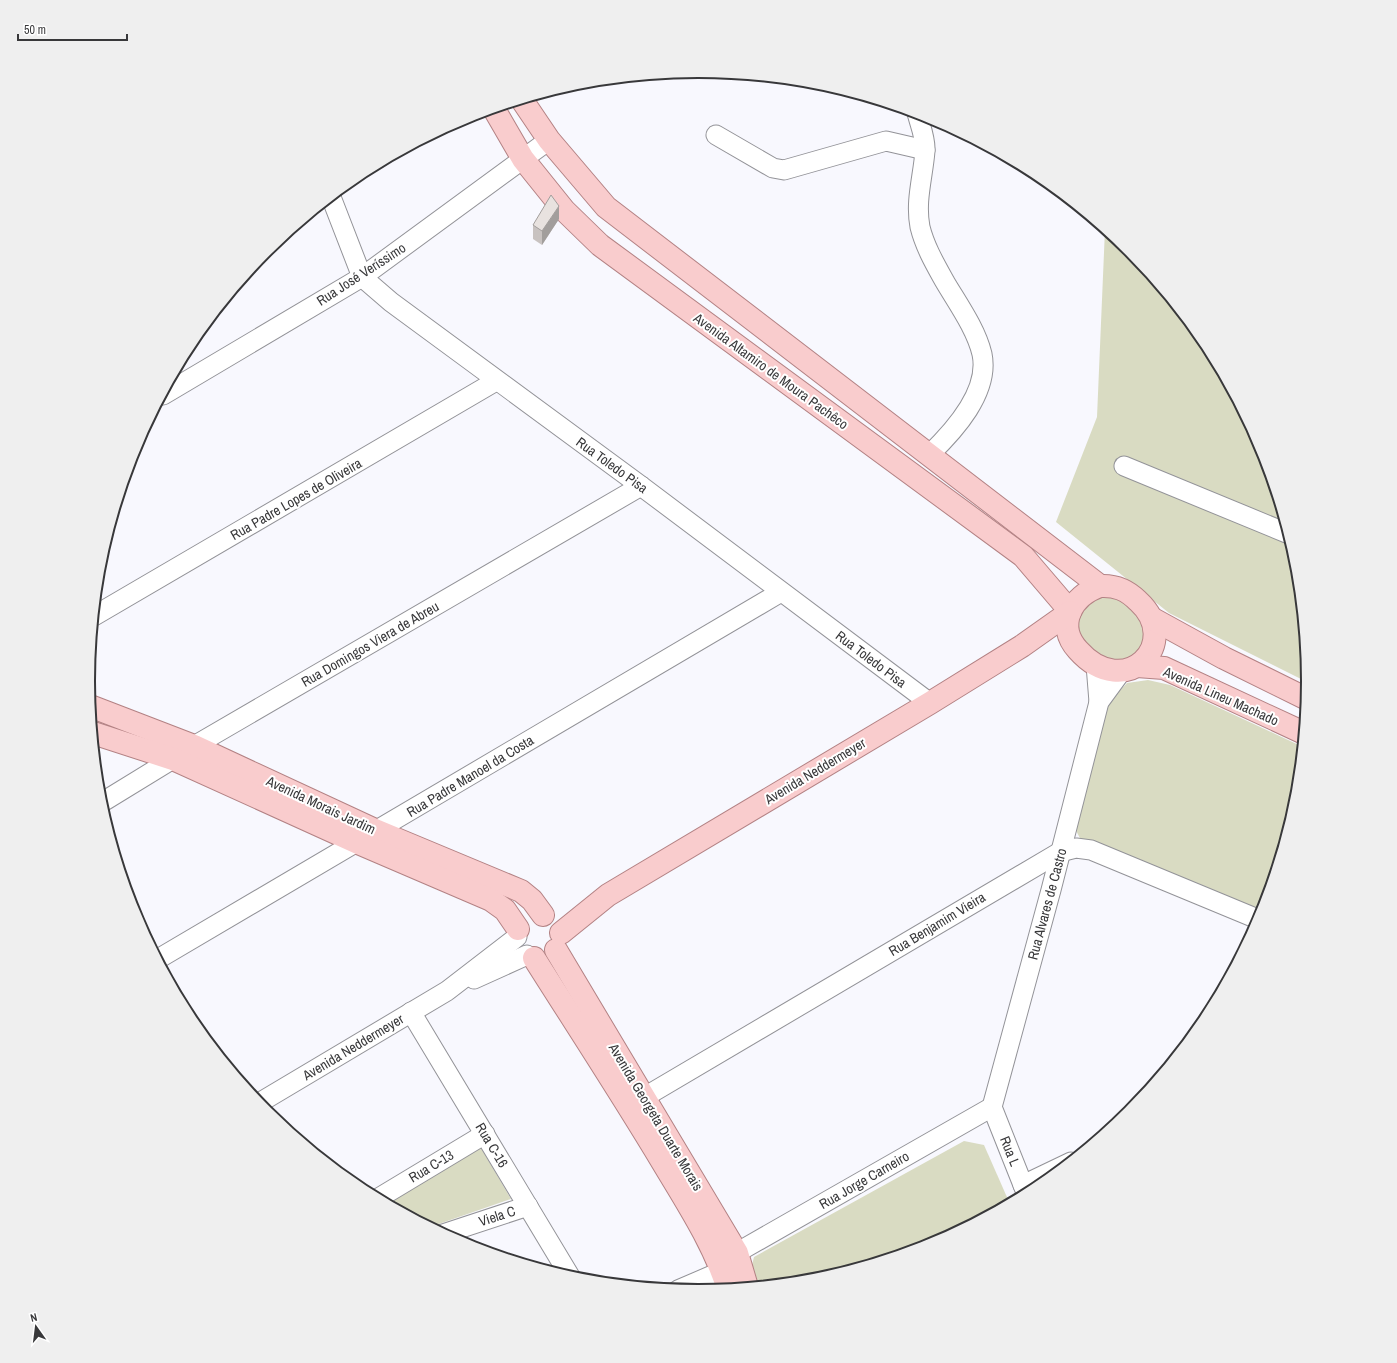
<svg xmlns="http://www.w3.org/2000/svg" width="1397" height="1363" font-family="'Archivo Narrow',sans-serif">
	<rect width="100%" height="100%" fill="#f8f8fe"/>
	<g fill="#d9dbc2">
		<path d="M 1105,229 L 1130,250 L 1206,343 L 1263,448 L 1297,563 L 1309,683 L 1169,613 L 1056,522 L 1097,417 Z"/>
		<path d="M 1090,595 L 1121,597 L 1147,620 L 1141,658 L 1118,669 L 1075,637 L 1079,604 Z"/>
		<path d="M 1148,680 L 1170,685 L 1303,747 L 1297,801 L 1263,912 L 1081,840 L 1074,827 L 1109,702 L 1127,683 Z"/>
		<path d="M 964,1141 L 984,1145 L 1010,1204 L 932,1246 L 817,1280 L 754,1286 L 750,1273 L 754,1257 Z"/>
		<path d="M 481,1148 L 511,1199 L 430,1227 L 386,1203 Z"/>
	</g>
	<g fill="none" stroke-linecap="round" stroke-linejoin="round">
		<g stroke="#939398" stroke-width="21">
			<g id="minor">
				<path d="M 917,113 C 920,125 926,139 925,151 C 923,177 915,201 920,227 C 925,247 935,264 945,282 C 958,304 976,329 982,354 C 990,392 954,431 929,455"/>
				<path d="M 716,135 L 773,168 L 784,170 L 886,141 L 925,150"/>
				<path d="M 331,197 L 362,277 L 391,302 L 641,486 L 930,703"/>
				<path d="M 163,395 L 362,277 L 549,140"/>
				<path d="M 1124,466 L 1289,534"/>
				<path d="M 94,616 L 496,381"/>
				<path d="M 1096,665 L 1099,702"/>
				<path d="M 101,803 L 194,746 L 641,486"/>
				<path d="M 158,959 L 781,592"/>
				<path d="M 474,979 L 527,955"/>
				<path d="M 411,1012 L 571,1278"/>
				<path d="M 259,1103 L 447,991 L 517,937"/>
				<path d="M 631,1105 L 1060,852 L 1076,848 L 1091,850 L 1260,920"/>
				<path d="M 992,1107 L 1051,890 L 1099,702 L 1121,672"/>
				<path d="M 992,1107 L 1027,1195"/>
				<path d="M 1023,1185 L 1071,1162"/>
				<path d="M 377,1199 L 485,1134"/>
				<path d="M 443,1234 L 528,1206"/>
				<path d="M 678,1290 L 722,1271 L 738,1252 L 992,1107"/>
			</g>
		</g>
		<g stroke="#b38284" stroke-width="24">
			<g id="major">
				<path d="M 522,100 L 549,140 L 606,207 L 1100,586"/>
				<path d="M 494,109 L 523,159 L 564,210 L 600,245 L 1023,556 L 1070,611"/>
				<path d="M 1100,586 C 1116,585 1127,590 1138,601 C 1184,643 1125,703 1078,650 C 1055,625 1072,596 1100,586 Z"/>
				<path d="M 1153,619 L 1224,658 L 1307,699"/>
				<path d="M 1137,666 L 1164,668 L 1304,733"/>
				<path d="M 90,706 L 194,746 L 377,831 L 521,891 L 532,900 L 543,915"/>
				<path d="M 93,733 L 173,759 L 356,842 L 491,900 L 505,910 L 518,929"/>
				<path d="M 561,933 L 608,895 L 930,703 L 1022,646 L 1070,612"/>
				<path d="M 556,950 L 737,1253 L 747,1287"/>
				<path d="M 534,958 C 577,1026 621,1093 663,1163 C 687,1203 714,1244 728,1289"/>
			</g>
		</g>
		<use href="#minor" stroke="#fff" stroke-width="19"/>
		<use href="#major" stroke="#f9cccd" stroke-width="22"/>
	</g>
	<path fill="#c8c2c0" d="M 559,219 L 542,245 L 533,239 L 533,225 Z"/>
	<path fill="#a29e9c" d="M 559,206 L 559,219 L 542,245 L 542,231 Z"/>
	<path fill="#e8e2df" stroke="#a29e9c" d="M 551,195 L 559,206 L 542,231 L 533,225 Z"/>
	<g text-anchor="middle" dominant-baseline="central" stroke-width="4" stroke-linejoin="round" paint-order="stroke">
		<g font-size="14" fill="#38383a" stroke="#fff">
			<text transform="translate(361 274) rotate(-33)">Rua José Veríssimo</text>
			<text transform="translate(771 371) rotate(36)">Avenida Altamiro de Moura Pachêco</text>
			<text transform="translate(612 465) rotate(36)">Rua Toledo Pisa</text>
			<text transform="translate(296 499) rotate(-30)">Rua Padre Lopes de Oliveira</text>
			<text transform="translate(370 644) rotate(-30)">Rua Domingos Viera de Abreu</text>
			<text transform="translate(871 659) rotate(37)">Rua Toledo Pisa</text>
			<text transform="translate(1221 696) rotate(24)">Avenida Lineu Machado</text>
			<text transform="translate(815 771) rotate(-31)">Avenida Neddermeyer</text>
			<text transform="translate(470 776) rotate(-31)">Rua Padre Manoel da Costa</text>
			<text transform="translate(321 805) rotate(25)">Avenida Morais Jardim</text>
			<text transform="translate(1047 904) rotate(-75)">Rua Alvares de Castro</text>
			<text transform="translate(937 924) rotate(-31)">Rua Benjamim Vieira</text>
			<text transform="translate(353 1047) rotate(-31)">Avenida Neddermeyer</text>
			<text transform="translate(656 1117) rotate(59)">Avenida Georgeta Duarte Morais</text>
			<text transform="translate(492 1145) rotate(59)">Rua C-16</text>
			<text transform="translate(1010 1151) rotate(68)">Rua L</text>
			<text transform="translate(431 1166) rotate(-31)">Rua C-13</text>
			<text transform="translate(864 1180) rotate(-30)">Rua Jorge Carneiro</text>
			<text transform="translate(497 1216) rotate(-18)">Viela C</text>
		</g>
	</g>
	<path d="M0 0H1397V1363H0ZM95 681a603 603 0 1 1 1206 0a603 603 0 1 1-1206 0Z" fill="#efefef" fill-rule="evenodd"/>
	<path fill="none" stroke="#38383a" stroke-width="2" d="M95 681a603 603 0 1 1 1206 0a603 603 0 1 1-1206 0Z"/>
	<g transform="translate(36 1327) rotate(346)" stroke="#ffffff" stroke-width="3" paint-order="stroke">
	<path d="M0-3L7 15L0 10L-7 15Z" fill="#38383a"/>
	<text y="-6" font-size="11" font-weight="bold" text-anchor="middle" fill="#38383a">N</text>
	</g>
	<path d="M18 34v6h109v-6" fill="none" stroke="#38383a" stroke-width="2"/>
	<text x="24" y="34" font-size="12" fill="#38383a" stroke="#ffffff" stroke-width="3" paint-order="stroke">50 m</text>
</svg>
